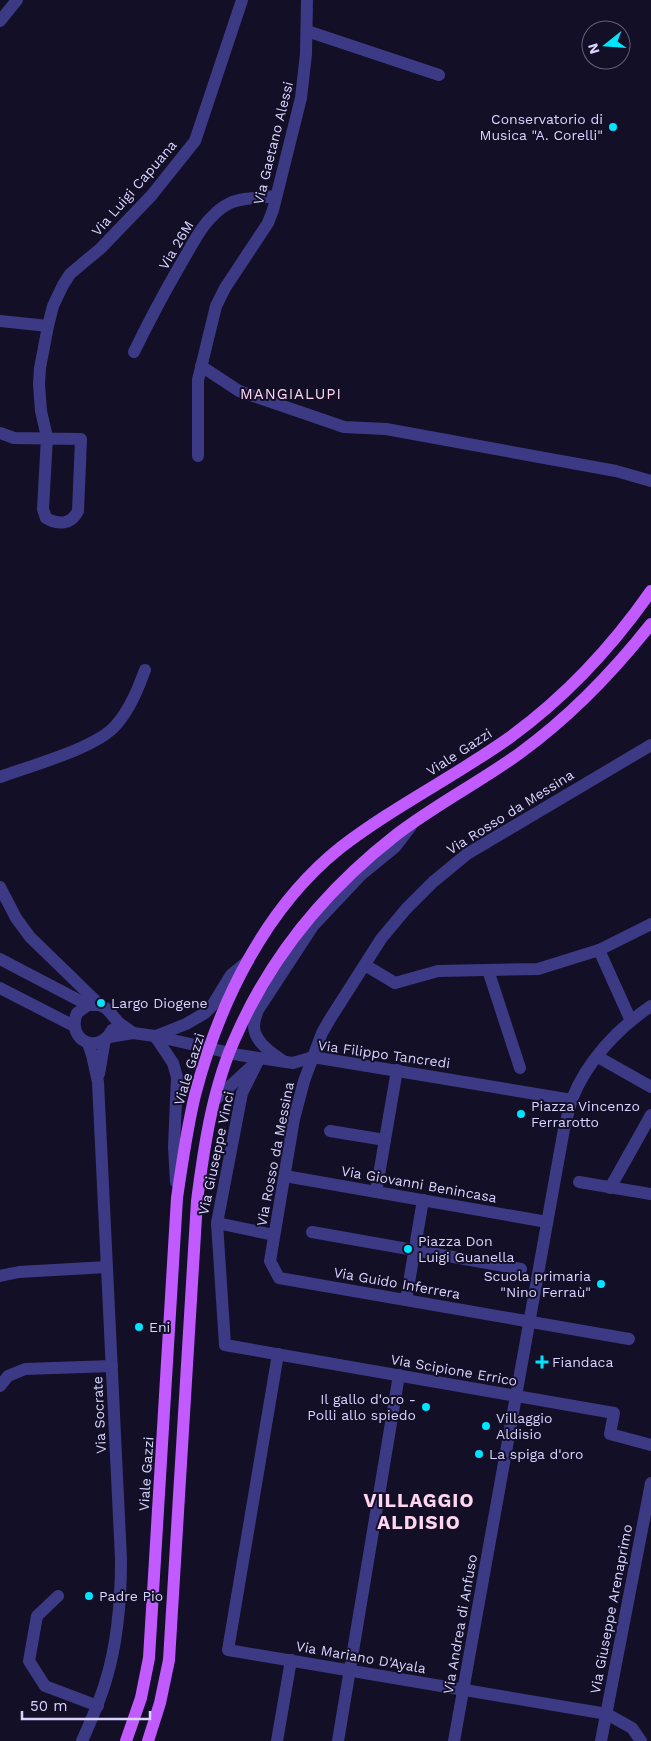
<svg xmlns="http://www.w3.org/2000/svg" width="651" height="1741" font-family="'Work Sans',sans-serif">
	<rect width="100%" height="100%" fill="#130f26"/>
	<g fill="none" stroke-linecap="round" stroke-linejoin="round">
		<g stroke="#3d3a85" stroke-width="12">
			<path d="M 0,21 L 17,0"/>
			<path d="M 307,31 L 439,75"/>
			<path d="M 0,321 L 48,326"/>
			<path d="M 134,352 C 148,323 163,295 179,267 C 192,246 204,217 228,204 C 242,197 261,198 276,196"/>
			<path d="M 201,366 L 239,391 L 344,427 L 386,429 L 616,471 L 651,481"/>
			<path d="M 0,433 L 14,438 L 81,439 L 78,511 C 71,525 58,525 46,518 L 43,509 L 47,437 L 41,411 L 39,384 L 40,368 L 48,326 L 53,306 L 63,285 L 70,274 L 101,248 L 151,196 L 195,141 L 242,0"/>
			<path d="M 198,456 L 198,380 L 216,306 L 225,288 L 268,223 L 273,210 L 301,98 L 306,54 L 307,0"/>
			<path d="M 0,777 C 30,766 97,748 116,725 C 130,709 138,689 145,670"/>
			<path d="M 0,887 L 16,918 L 30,937 L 100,1005 L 107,1009 L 119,1023 L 133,1033"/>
			<path d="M 599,950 L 631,1021"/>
			<path d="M 0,959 L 88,1005"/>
			<path d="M 365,965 L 395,983 L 438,971 L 538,969 L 599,950 L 651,924"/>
			<path d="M 488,970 L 520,1068"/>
			<path d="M 0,988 L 74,1026"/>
			<path d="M 100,1005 L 88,1005 L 77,1013 C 66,1040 98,1056 112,1030"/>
			<path d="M 155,1036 L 173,1063 L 177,1077 L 174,1147 L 176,1182"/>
			<path d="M 156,1036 L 186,1024 L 205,1013 L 212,1006 L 231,975 L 248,961"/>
			<path d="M 109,1037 L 133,1033 L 155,1036 L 239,1055 L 293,1063 L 313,1057 L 572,1100"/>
			<path d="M 598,1057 L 651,1087"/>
			<path d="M 259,1059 L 242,1093 L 217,1223 L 225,1345 L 614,1413 L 610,1434 L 651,1445"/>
			<path d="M 283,1061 C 272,1053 254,1042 254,1026 C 254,1021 256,1015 258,1010 L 313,926 L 362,874 L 395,847 L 411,826"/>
			<path d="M 99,1074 L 105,1039"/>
			<path d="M 215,1100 L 252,1066"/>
			<path d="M 330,1131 L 385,1140"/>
			<path d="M 285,1176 L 547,1222"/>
			<path d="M 579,1182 L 651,1194"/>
			<path d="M 610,1188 L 651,1115"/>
			<path d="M 376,1192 L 397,1070"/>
			<path d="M 217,1223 L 274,1235"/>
			<path d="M 312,1232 L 521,1269"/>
			<path d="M 0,1276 L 19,1272 L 107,1267"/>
			<path d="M 406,1300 L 423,1200"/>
			<path d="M 629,1339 L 279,1278 L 270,1261 L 294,1119 L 304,1081 L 322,1033 L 330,1019 L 381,939 L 406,909 L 433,882 L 467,854 L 651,745"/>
			<path d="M 278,1354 L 228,1650 L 607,1714 L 632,1728 L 641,1741"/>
			<path d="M 0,1386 L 8,1376 L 25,1369 L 112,1366"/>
			<path d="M 58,1596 L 37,1616 L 29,1661 L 45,1686 L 98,1706"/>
			<path d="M 82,1741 C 91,1721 100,1701 106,1680 C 118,1641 121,1599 121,1559 L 98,1082 L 92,1055 L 88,1043"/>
			<path d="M 277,1741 L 291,1660"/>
			<path d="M 338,1741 L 399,1375"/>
			<path d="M 454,1741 L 564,1129 C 567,1119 569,1108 572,1099 C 587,1061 618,1028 651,1006"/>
			<path d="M 601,1741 L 651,1483"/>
		</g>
		<g stroke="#c25bff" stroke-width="12">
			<path d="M 126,1741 L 141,1698 L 149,1658 L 177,1198 C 182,1163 187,1128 195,1095 C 219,1003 265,908 340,848 C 393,807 454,777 509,738 C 564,698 612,647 651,591"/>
			<path d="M 148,1741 L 160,1703 L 169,1660 L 197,1201 C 204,1146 213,1085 237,1034 C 272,955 328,888 396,835 C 435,805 480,782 520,753 C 571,716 613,672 651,624"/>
		</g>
	</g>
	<g fill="#00e5ff" stroke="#130f26" stroke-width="2">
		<circle cx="613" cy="127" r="5"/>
		<circle cx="101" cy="1003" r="5"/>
		<circle cx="521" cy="1114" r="5"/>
		<circle cx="408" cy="1249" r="5"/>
		<circle cx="601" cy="1284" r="5"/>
		<circle cx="139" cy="1327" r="5"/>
		<path d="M539.5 1354.5h5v5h5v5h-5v5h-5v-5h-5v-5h5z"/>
		<circle cx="426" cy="1407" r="5"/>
		<circle cx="486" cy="1426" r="5"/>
		<circle cx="479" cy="1454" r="5"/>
		<circle cx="89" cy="1596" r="5"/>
	</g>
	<g text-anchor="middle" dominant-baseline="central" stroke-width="4" stroke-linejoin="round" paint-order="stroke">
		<g font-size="14" fill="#d9d4ff" stroke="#130f26" text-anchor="start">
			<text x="603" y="119" text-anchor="end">Conservatorio di<tspan x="603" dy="16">Musica "A. Corelli"</tspan></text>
			<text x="111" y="1003">Largo Diogene</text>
			<text x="531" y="1106">Piazza Vincenzo<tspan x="531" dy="16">Ferrarotto</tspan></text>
			<text x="418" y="1241">Piazza Don<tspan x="418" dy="16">Luigi Guanella</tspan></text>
			<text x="591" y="1276" text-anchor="end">Scuola primaria<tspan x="591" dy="16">"Nino Ferraù"</tspan></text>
			<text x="149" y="1327">Eni</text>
			<text x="552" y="1362">Fiandaca</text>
			<text x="416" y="1399" text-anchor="end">Il gallo d'oro -<tspan x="416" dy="16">Polli allo spiedo</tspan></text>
			<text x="496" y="1418">Villaggio<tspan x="496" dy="16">Aldisio</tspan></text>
			<text x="489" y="1454">La spiga d'oro</text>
			<text x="99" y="1596">Padre Pio</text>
		</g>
		<g font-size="14" fill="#d9d4ff" stroke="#130f26">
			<text transform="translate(273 143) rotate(-76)">Via Gaetano Alessi</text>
			<text transform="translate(134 188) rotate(-49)">Via Luigi Capuana</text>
			<text transform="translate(176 245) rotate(-59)">Via 26M</text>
			<text transform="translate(459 752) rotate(-33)">Viale Gazzi</text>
			<text transform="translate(510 812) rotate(-32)">Via Rosso da Messina</text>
			<text transform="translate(384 1054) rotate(8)">Via Filippo Tancredi</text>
			<text transform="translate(189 1069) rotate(-73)">Viale Gazzi</text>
			<text transform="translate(216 1153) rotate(-78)">Via Giuseppe Vinci</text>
			<text transform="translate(275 1154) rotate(-79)">Via Rosso da Messina</text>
			<text transform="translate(419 1184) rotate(10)">Via Giovanni Benincasa</text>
			<text transform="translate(397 1283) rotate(10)">Via Guido Inferrera</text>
			<text transform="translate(454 1370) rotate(10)">Via Scipione Errico</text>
			<text transform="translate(99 1415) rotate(-93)">Via Socrate</text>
			<text transform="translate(146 1474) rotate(-86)">Viale Gazzi</text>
			<text transform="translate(611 1609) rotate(-79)">Via Giuseppe Arenaprimo</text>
			<text transform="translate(460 1624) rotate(-80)">Via Andrea di Anfuso</text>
			<text transform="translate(361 1657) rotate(10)">Via Mariano D'Ayala</text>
		</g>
		<g font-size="15" letter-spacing="1" fill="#ffd6f0" stroke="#130f26">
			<text x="291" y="394">MANGIALUPI</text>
		</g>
		<g font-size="19" font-weight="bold" letter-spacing="1" fill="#ffd6f0" stroke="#130f26">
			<text x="419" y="1500">VILLAGGIO<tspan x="419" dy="22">ALDISIO</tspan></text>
		</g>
	</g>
	<g transform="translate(606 45) rotate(253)"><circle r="24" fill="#130f26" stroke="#625e7d"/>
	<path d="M0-4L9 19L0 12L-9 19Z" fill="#00e5ff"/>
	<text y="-8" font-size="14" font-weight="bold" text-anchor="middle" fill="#d9d4ff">N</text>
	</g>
	<path d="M22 1711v8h128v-8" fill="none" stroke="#d9d4ff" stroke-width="2.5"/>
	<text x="30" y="1711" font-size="15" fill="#d9d4ff" stroke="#130f26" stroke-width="4" paint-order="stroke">50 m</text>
</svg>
